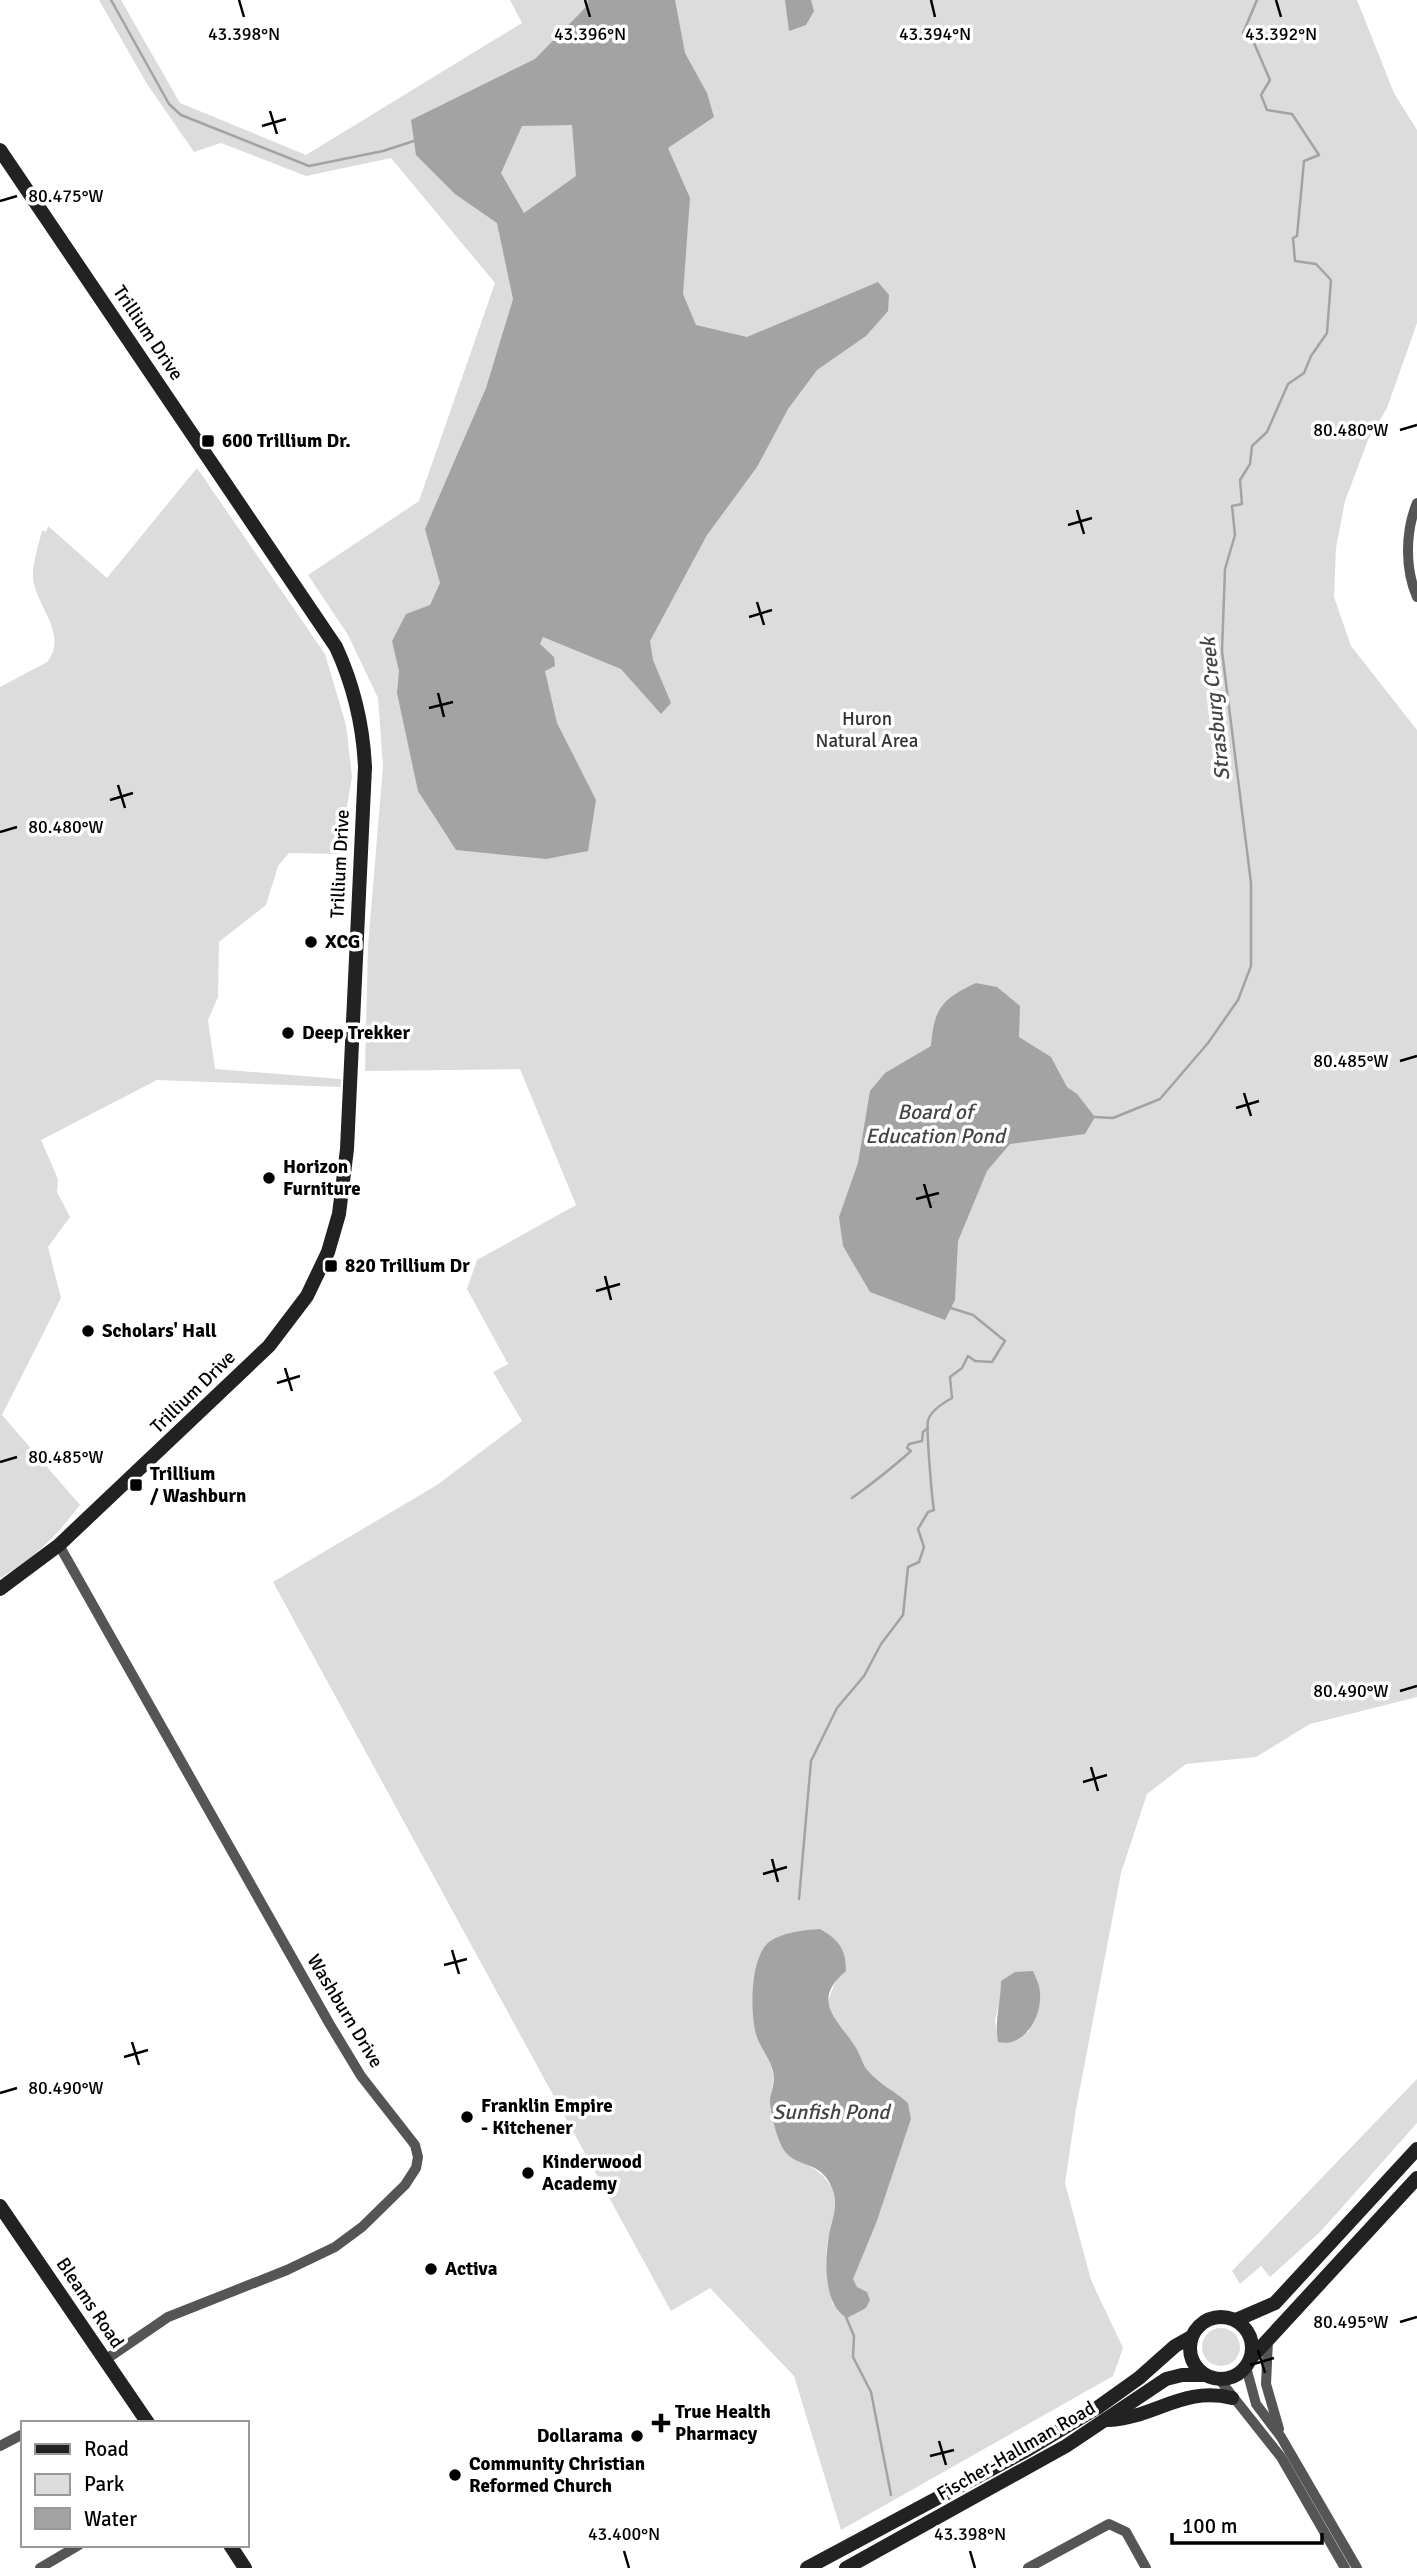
<svg xmlns="http://www.w3.org/2000/svg" width="1417" height="2568" font-family="Signika,sans-serif">
	<rect width="100%" height="100%" fill="#fff"/>
	<g fill="#dcdcdc" fill-rule="evenodd">
		<path d="M 99,0 L 121,0 L 180,103 L 306,155 L 522,23 L 510,0 L 1357,0 L 1394,93 L 1417,130 L 1417,323 L 1387,408 L 1368,440 L 1345,501 L 1336,548 L 1334,597 L 1351,646 L 1417,730 L 1417,1697 L 1310,1724 L 1256,1757 L 1186,1764 L 1147,1794 L 1121,1873 L 1076,2109 L 1065,2183 L 1091,2280 L 1123,2348 L 1113,2376 L 841,2530 L 794,2376 L 710,2288 L 671,2311 L 273,1582 L 437,1485 L 522,1421 L 493,1372 L 508,1364 L 467,1289 L 477,1260 L 576,1205 L 520,1069 L 365,1071 L 368,946 L 383,766 L 378,698 L 348,635 L 308,575 L 419,501 L 495,283 L 391,158 L 306,176 L 221,143 L 194,152 L 147,84 ZM 820,1929 L 837,1978 L 827,2003 L 832,2018 L 855,2047 L 868,2072 L 908,2103 L 911,2119 L 877,2221 L 852,2280 L 857,2287 L 833,2305 C 829,2283 824,2260 828,2238 C 830,2231 833,2224 835,2217 C 841,2184 818,2167 790,2157 L 771,2093 L 774,2077 L 768,2053 L 795,1932 ZM 1001,1996 L 1039,2008 L 1028,2032 L 998,2042 L 995,2020 Z"/>
		<path d="M 197,468 L 325,654 L 346,725 L 352,777 L 339,854 L 289,853 L 278,866 L 266,905 L 219,942 L 218,997 L 208,1020 L 215,1069 L 341,1079 L 341,1087 L 157,1080 L 41,1140 L 58,1179 L 57,1192 L 70,1217 L 48,1247 L 61,1298 L 2,1415 L 80,1505 C 57,1535 33,1560 0,1578 L 0,687 L 47,662 C 69,635 36,606 33,578 C 32,564 39,544 42,530 L 46,532 L 48,526 L 107,578 Z"/>
		<path d="M 1417,2079 L 1417,2123 L 1321,2231 L 1270,2277 L 1261,2266 L 1240,2284 L 1232,2271 Z"/>
		<circle cx="1221" cy="2347" r="19"/>
	</g>
	<g fill="#a3a3a3" fill-rule="evenodd">
		<path d="M 588,0 L 675,0 L 685,53 L 707,93 L 714,117 L 668,148 L 690,198 L 683,294 L 696,325 L 747,337 L 878,282 L 889,295 L 888,311 L 866,336 L 817,370 L 788,409 L 757,467 L 707,535 L 650,641 L 653,660 L 671,703 L 661,714 L 621,669 L 543,637 L 540,644 L 554,657 L 555,666 L 545,671 L 557,723 L 596,800 L 588,851 L 546,859 L 456,850 L 418,791 L 397,693 L 399,671 L 392,641 L 406,614 L 430,605 L 440,583 L 425,529 L 486,388 L 513,299 L 497,223 L 455,194 L 416,155 L 411,120 L 535,59 L 587,6 ZM 572,125 L 576,176 L 524,213 L 501,173 L 522,126 Z"/>
		<path d="M 785,0 L 811,0 L 814,11 L 806,25 L 789,31 Z"/>
		<path d="M 976,983 L 997,987 L 1020,1006 L 1019,1037 L 1051,1057 L 1067,1087 L 1077,1094 L 1095,1117 L 1085,1134 L 1010,1144 L 987,1171 L 958,1241 L 955,1300 L 945,1320 L 870,1292 L 843,1246 L 839,1217 L 858,1163 L 870,1091 L 885,1073 L 931,1046 C 934,1008 942,999 976,983 Z"/>
		<path d="M 820,1929 C 839,1940 846,1949 846,1971 C 809,2002 839,2020 856,2048 C 861,2056 863,2066 869,2072 C 880,2084 896,2092 908,2103 L 911,2119 L 877,2221 L 853,2279 L 857,2287 L 867,2292 L 870,2300 L 866,2308 L 847,2318 C 824,2305 825,2265 828,2241 C 830,2224 838,2211 834,2194 C 824,2158 797,2170 784,2150 C 777,2140 770,2111 770,2099 C 771,2092 774,2085 774,2078 C 773,2060 760,2049 756,2034 C 750,2012 750,1957 769,1942 C 783,1932 803,1930 820,1929 Z"/>
		<path d="M 1033,1971 C 1036,1978 1040,1986 1040,1993 C 1042,2017 1024,2048 998,2042 C 994,2021 1001,2002 1001,1981 L 1015,1972 Z"/>
	</g>
	<g fill="none" stroke-linecap="round" stroke-linejoin="round">
		<g stroke="#a3a3a3" stroke-width="2.5">
			<path d="M 111,0 L 169,104 L 181,115 L 309,166 L 383,151 L 417,140"/>
			<path d="M 1095,1117 L 1113,1118 L 1160,1099 L 1208,1043 L 1238,1000 L 1251,966 L 1251,883 L 1222,651 L 1225,569 L 1235,535 L 1232,506 L 1242,504 L 1240,480 L 1250,464 L 1252,446 L 1267,432 L 1288,384 L 1304,373 L 1311,356 L 1327,333 L 1331,280 L 1316,264 L 1295,261 L 1293,238 L 1297,236 L 1304,161 L 1319,155 L 1292,114 L 1267,110 L 1261,95 L 1270,80 L 1254,43 L 1243,33 L 1257,0"/>
			<path d="M 852,1498 C 873,1483 892,1468 911,1451 L 907,1448 L 909,1444 L 922,1441 L 923,1432 L 928,1428"/>
			<path d="M 799,1899 L 811,1761 L 837,1708 L 864,1676 L 881,1644 L 903,1615 L 908,1567 L 919,1562 L 924,1547 L 918,1529 L 928,1512 L 934,1510 C 932,1500 926,1428 928,1421 C 930,1411 943,1403 952,1398 L 950,1377 L 962,1368 L 968,1356 L 975,1361 L 992,1362 L 1005,1341 L 973,1315 L 951,1308"/>
			<path d="M 846,2317 L 854,2336 L 853,2357 L 871,2392 L 891,2495"/>
		</g>
		<g stroke="#555" stroke-width="10">
			<path d="M 1417,503 C 1405,532 1405,569 1417,597"/>
			<path d="M 59,1545 L 329,2023 L 361,2076 L 415,2145 L 418,2157 L 416,2168 L 405,2185 L 362,2227 L 335,2247 L 287,2270 L 168,2317 L 105,2360"/>
			<path d="M 1268,2340 L 1266,2384 L 1279,2429"/>
			<path d="M 1246,2367 L 1256,2404 L 1281,2437 L 1357,2568"/>
			<path d="M 1219,2379 L 1281,2457 L 1345,2568"/>
			<path d="M 0,2446 L 23,2434"/>
			<path d="M 40,2568 L 79,2545"/>
			<path d="M 1028,2568 L 1109,2524 L 1126,2532 L 1146,2568"/>
		</g>
		<g stroke="#222" stroke-width="14">
			<path d="M 0,150 L 336,647 C 354,686 363,724 365,767 L 347,1149 L 339,1214 L 328,1252 L 307,1296 L 269,1346 L 59,1545 L 0,1589"/>
			<path d="M 0,2206 L 148,2423"/>
			<circle cx="1221" cy="2348" r="31"/>
			<path d="M 1236,2320 L 1275,2303 L 1417,2149"/>
			<path d="M 1251,2358 L 1417,2178"/>
			<path d="M 1109,2420 C 1154,2418 1183,2386 1232,2398"/>
			<path d="M 230,2545 L 245,2568"/>
			<path d="M 807,2568 L 1027,2450 L 1097,2408 L 1139,2378 L 1175,2346 L 1191,2337"/>
			<path d="M 846,2568 L 1066,2446 L 1166,2379 L 1182,2375 L 1204,2375"/>
		</g>
	</g>
	<path fill="none" stroke="#000" stroke-width="2.5" d="M 239,0 L 244,17M 585,0 L 590,17M 931,0 L 935,17M 1276,0 L 1281,17M 270,111 L 277,134M 262,126 L 286,119M 0,201 L 17,196M 1400,430 L 1417,425M 1077,510 L 1084,534M 1068,525 L 1092,518M 757,602 L 764,625M 749,617 L 772,610M 438,693 L 444,717M 429,708 L 453,702M 118,785 L 125,808M 110,800 L 133,793M 0,832 L 17,827M 1400,1061 L 1417,1056M 1244,1093 L 1251,1116M 1236,1108 L 1259,1101M 924,1184 L 931,1208M 916,1199 L 939,1193M 605,1276 L 611,1300M 596,1291 L 620,1284M 285,1368 L 292,1391M 277,1383 L 300,1376M 0,1462 L 17,1457M 1400,1691 L 1417,1686M 1091,1767 L 1098,1791M 1083,1782 L 1107,1775M 772,1859 L 778,1882M 763,1874 L 787,1867M 452,1950 L 459,1974M 444,1965 L 467,1959M 132,2042 L 139,2065M 124,2057 L 148,2050M 0,2093 L 17,2088M 1400,2322 L 1417,2317M 1258,2350 L 1265,2373M 1250,2365 L 1274,2358M 939,2441 L 946,2465M 930,2456 L 954,2450M 624,2551 L 629,2568M 970,2551 L 975,2568"/>
	<g fill="#000" stroke="#fff" stroke-width="2.5">
		<rect x="201" y="434" width="14" height="14" rx="3.5"/>
		<circle cx="311" cy="942" r="7"/>
		<circle cx="288" cy="1033" r="7"/>
		<circle cx="269" cy="1178" r="7"/>
		<rect x="324" y="1259" width="14" height="14" rx="3.5"/>
		<circle cx="88" cy="1331" r="7"/>
		<rect x="129" y="1478" width="14" height="14" rx="3.5"/>
		<circle cx="467" cy="2117" r="7"/>
		<circle cx="528" cy="2173" r="7"/>
		<circle cx="431" cy="2269" r="7"/>
		<path d="M657.5 2412.5h7v7h7v7h-7v7h-7v-7h-7v-7h7z"/>
		<circle cx="637" cy="2436" r="7"/>
		<circle cx="455" cy="2475" r="7"/>
	</g>
	<g text-anchor="middle" dominant-baseline="central" stroke-width="7" stroke-linejoin="round" paint-order="stroke">
		<g font-size="19" fill="#000" stroke="#fff">
			<text transform="translate(148 333) rotate(56)">Trillium Drive</text>
			<text transform="translate(340 864) rotate(-87)">Trillium Drive</text>
			<text transform="translate(193 1392) rotate(-44)">Trillium Drive</text>
			<text transform="translate(345 2011) rotate(59)">Washburn Drive</text>
			<text transform="translate(90 2303) rotate(56)">Bleams Road</text>
			<text transform="translate(1016 2451) rotate(-30)">Fischer-Hallman Road</text>
		</g>
		<g font-size="19" font-weight="bold" fill="#000" stroke="#fff" text-anchor="start">
			<text x="222" y="441">600 Trillium Dr.</text>
			<text x="325" y="942">XCG</text>
			<text x="302" y="1033">Deep Trekker</text>
			<text x="283" y="1167">Horizon<tspan x="283" dy="22">Furniture</tspan></text>
			<text x="345" y="1266">820 Trillium Dr</text>
			<text x="102" y="1331">Scholars' Hall</text>
			<text x="150" y="1474">Trillium<tspan x="150" dy="22">/ Washburn</tspan></text>
			<text x="481" y="2106">Franklin Empire<tspan x="481" dy="22">- Kitchener</tspan></text>
			<text x="542" y="2162">Kinderwood<tspan x="542" dy="22">Academy</tspan></text>
			<text x="445" y="2269">Activa</text>
			<text x="675" y="2412">True Health<tspan x="675" dy="22">Pharmacy</tspan></text>
			<text x="623" y="2436" text-anchor="end">Dollarama</text>
			<text x="469" y="2464">Community Christian<tspan x="469" dy="22">Reformed Church</tspan></text>
		</g>
		<g font-size="19" fill="#333" stroke="#fff">
			<text x="867" y="719">Huron<tspan x="867" dy="22">Natural Area</tspan></text>
		</g>
		<g font-size="21" font-style="italic" fill="#444" stroke="#fff">
			<text transform="translate(1215 709) rotate(-96)">Strasburg Creek</text>
			<text x="935" y="1112">Board of<tspan x="935" dy="24">Education Pond</tspan></text>
			<text x="831" y="2112">Sunfish Pond</text>
		</g>
	</g>
	<g font-size="18" text-anchor="middle" fill="#000" stroke="#fff" stroke-width="7" stroke-linejoin="round" paint-order="stroke">
		<text x="244" y="40">43.398°N</text>
		<text x="590" y="40">43.396°N</text>
		<text x="935" y="40">43.394°N</text>
		<text x="1281" y="40">43.392°N</text>
		<text x="66" y="202">80.475°W</text>
		<text x="1351" y="436">80.480°W</text>
		<text x="66" y="833">80.480°W</text>
		<text x="1351" y="1067">80.485°W</text>
		<text x="66" y="1463">80.485°W</text>
		<text x="1351" y="1697">80.490°W</text>
		<text x="66" y="2094">80.490°W</text>
		<text x="1351" y="2328">80.495°W</text>
		<text x="624" y="2540">43.400°N</text>
		<text x="970" y="2540">43.398°N</text>
	</g>
	<rect x="21" y="2421" width="228" height="126" fill="#ffffff" stroke="#999999" stroke-width="2"/>
	<rect x="35" y="2444" width="35" height="10" fill="#222222" stroke="#999999" stroke-width="2"/>
	<text x="84" y="2456" font-size="21" fill="#000000">Road</text>
	<rect x="35" y="2474" width="35" height="21" fill="#dcdcdc" stroke="#999999" stroke-width="2"/>
	<text x="84" y="2491" font-size="21" fill="#000000">Park</text>
	<rect x="35" y="2508" width="35" height="21" fill="#a3a3a3" stroke="#999999" stroke-width="2"/>
	<text x="84" y="2526" font-size="21" fill="#000000">Water</text>
	<path d="M1172 2533v10h150v-10" fill="none" stroke="#000000" stroke-width="3.5"/>
	<text x="1182" y="2533" font-size="21" fill="#000000" stroke="#ffffff" stroke-width="5" paint-order="stroke">100 m</text>
</svg>
